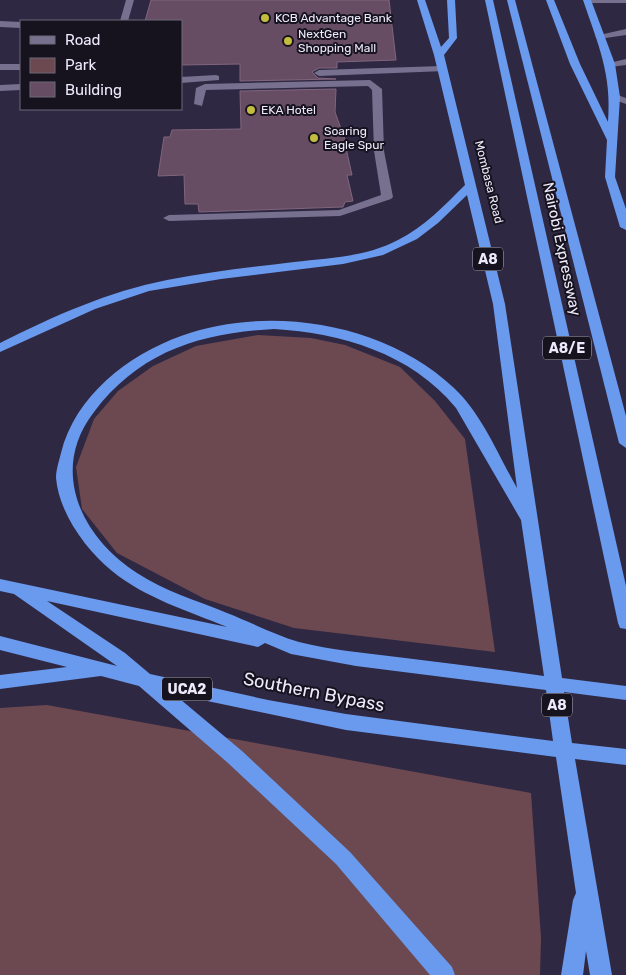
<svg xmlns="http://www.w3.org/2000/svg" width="626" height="975" font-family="Rubik,sans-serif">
	<rect width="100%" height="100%" fill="#2f2843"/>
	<g fill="#6c4951">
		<path d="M 258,335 L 311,338 L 345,345 L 400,367 L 435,401 L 465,439 L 495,652 L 294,628 L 205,599 L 117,553 L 82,509 L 76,467 L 94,419 L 118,391 L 153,366 L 196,346 Z"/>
		<path d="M 47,705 L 531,793 L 541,938 L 540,975 L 0,975 L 0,708 Z"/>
	</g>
	<g fill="#664d64" stroke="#80667d">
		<path d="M 151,0 L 389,0 L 396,60 L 337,62 L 337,68 L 319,68 L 312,72 L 318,78 L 336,79 L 240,81 L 240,64 L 181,65 L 181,21 L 145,21 Z"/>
		<path d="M 336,89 L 335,112 L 348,148 L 346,148 L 352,175 L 347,175 L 353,201 L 345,202 L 343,207 L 199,212 L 198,204 L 185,204 L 184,175 L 158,176 L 164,137 L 170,137 L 172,130 L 241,129 L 240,91 Z"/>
	</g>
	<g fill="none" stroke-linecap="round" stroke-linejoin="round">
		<g fill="#77708f" fill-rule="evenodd">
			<path d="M 126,0 L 134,0 L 128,21 L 120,21 Z"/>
			<path d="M 583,0 L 626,0 L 626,3 L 587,3 Z"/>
			<path d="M 0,21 L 21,22 L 21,28 L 0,27 Z"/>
			<path d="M 626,29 L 626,35 L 599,39 L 595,36 Z"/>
			<path d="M 626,59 L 626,65 L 610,67 L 605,64 Z"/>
			<rect x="0" y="64" width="21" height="6"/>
			<path d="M 442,66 L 445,67 L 445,71 L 319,76 L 314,73 L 319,70 Z"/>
			<path d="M 216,75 L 219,76 L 219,80 L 181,83 L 181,77 Z"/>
			<path d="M 370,80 L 382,89 L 384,151 L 393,197 L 391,199 L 340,216 L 169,221 L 163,218 L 169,215 L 339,210 L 381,195 L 374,151 L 372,90 L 368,86 L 206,90 L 202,106 L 194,104 L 196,88 L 205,84 Z"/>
			<path d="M 21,84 L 21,90 L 0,91 L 0,85 Z"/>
			<path d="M 615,94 L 626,98 L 626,104 L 612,99 L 612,95 Z"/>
		</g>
		<g fill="#6a9aee" fill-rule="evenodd">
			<path d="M 417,0 L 425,0 L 441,47 L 449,38 L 447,0 L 455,0 L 457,38 L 444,55 L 505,304 L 562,678 L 626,686 L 626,700 L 564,692 L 572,743 L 626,749 L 626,765 L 575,759 L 612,975 L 590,975 L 586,951 L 583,975 L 561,975 L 573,900 L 576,893 L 556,757 L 346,730 L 174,694 L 242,751 L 350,852 L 452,967 L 455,975 L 430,975 L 336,864 L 228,763 L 139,686 L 101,676 L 0,689 L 0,675 L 67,667 L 0,650 L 0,636 L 117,666 L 14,594 L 0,591 L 0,579 L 227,627 C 188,611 145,598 112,571 C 86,550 59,513 56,478 C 56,470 59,461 61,453 C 75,396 128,355 181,336 C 269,304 385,323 454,388 C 482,414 498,455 517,488 L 493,304 L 467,195 L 438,223 L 417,239 L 383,255 L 343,264 L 221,279 L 149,291 L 95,309 L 0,352 L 0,343 C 54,316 107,292 167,280 C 209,272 252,267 294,262 C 329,258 366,257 398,240 C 424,227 445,205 465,185 L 434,55 ZM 274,329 C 341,333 411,353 456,408 L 521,520 L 544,676 C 495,669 446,663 397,657 C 364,653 331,650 299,642 C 275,635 250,622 227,613 C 196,600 164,591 137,573 C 81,537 49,470 94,412 C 140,351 201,333 274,329 ZM 47,601 L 258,647 L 265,643 L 291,654 L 356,666 L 546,690 L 553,741 L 346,714 L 268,700 L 150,674 L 125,653 Z"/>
			<path d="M 485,0 L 493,0 L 626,586 L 626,629 L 620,628 L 618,623 Z"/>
			<path d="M 507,0 L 515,0 L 626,416 L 626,448 L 619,443 Z"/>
			<path d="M 546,0 L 554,0 L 580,64 L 608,122 C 612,74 598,44 583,0 L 591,0 L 615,64 L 620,97 L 615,177 L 626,209 L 626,230 L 620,227 L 605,177 L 607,140 L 570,64 Z"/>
		</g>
	</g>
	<g fill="#c4bc3e" stroke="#16131f" stroke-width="2">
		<circle cx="265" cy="18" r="5"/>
		<circle cx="288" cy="41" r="5"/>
		<circle cx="251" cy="110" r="5"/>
		<circle cx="314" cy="138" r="5"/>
	</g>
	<g text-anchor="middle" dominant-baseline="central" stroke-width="4" stroke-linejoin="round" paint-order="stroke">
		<g font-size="12" fill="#eeeafc" stroke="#16131f" text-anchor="start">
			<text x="275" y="18">KCB Advantage Bank</text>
			<text x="298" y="34">NextGen<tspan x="298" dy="14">Shopping Mall</tspan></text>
			<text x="261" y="110">EKA Hotel</text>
			<text x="324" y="131">Soaring<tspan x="324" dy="14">Eagle Spur</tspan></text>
		</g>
		<g font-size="12" fill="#eeeafc" stroke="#16131f">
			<text transform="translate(489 182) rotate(76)">Mombasa Road</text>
		</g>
		<g fill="#16131f" stroke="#adaaba" stroke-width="1">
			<rect x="473" y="247.5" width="30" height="23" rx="4"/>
			<rect x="543" y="336.5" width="48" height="23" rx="4"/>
			<rect x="162" y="677.5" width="50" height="23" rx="4"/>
			<rect x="542" y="693.5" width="30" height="23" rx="4"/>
		</g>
		<g font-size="14" font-weight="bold" fill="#eeeafc">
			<text x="488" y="259">A8</text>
			<text x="567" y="348">A8/E</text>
			<text x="187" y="689">UCA2</text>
			<text x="557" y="705">A8</text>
		</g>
		<g font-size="15" fill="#eeeafc" stroke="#16131f">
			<text transform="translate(562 249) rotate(78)">Nairobi Expressway</text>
		</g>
		<g font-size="18" fill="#eeeafc" stroke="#16131f">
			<text transform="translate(314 692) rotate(11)">Southern Bypass</text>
		</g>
	</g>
	<rect x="20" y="20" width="162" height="90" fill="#16131f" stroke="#6c6977"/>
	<rect x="30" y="36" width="25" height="8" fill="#77708f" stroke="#6c6977"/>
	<text x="65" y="45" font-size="15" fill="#eeeafc">Road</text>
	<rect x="30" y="58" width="25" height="15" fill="#6c4951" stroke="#6c6977"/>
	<text x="65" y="70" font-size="15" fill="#eeeafc">Park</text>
	<rect x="30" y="82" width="25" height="15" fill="#664d64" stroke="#6c6977"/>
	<text x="65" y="95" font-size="15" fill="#eeeafc">Building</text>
</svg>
